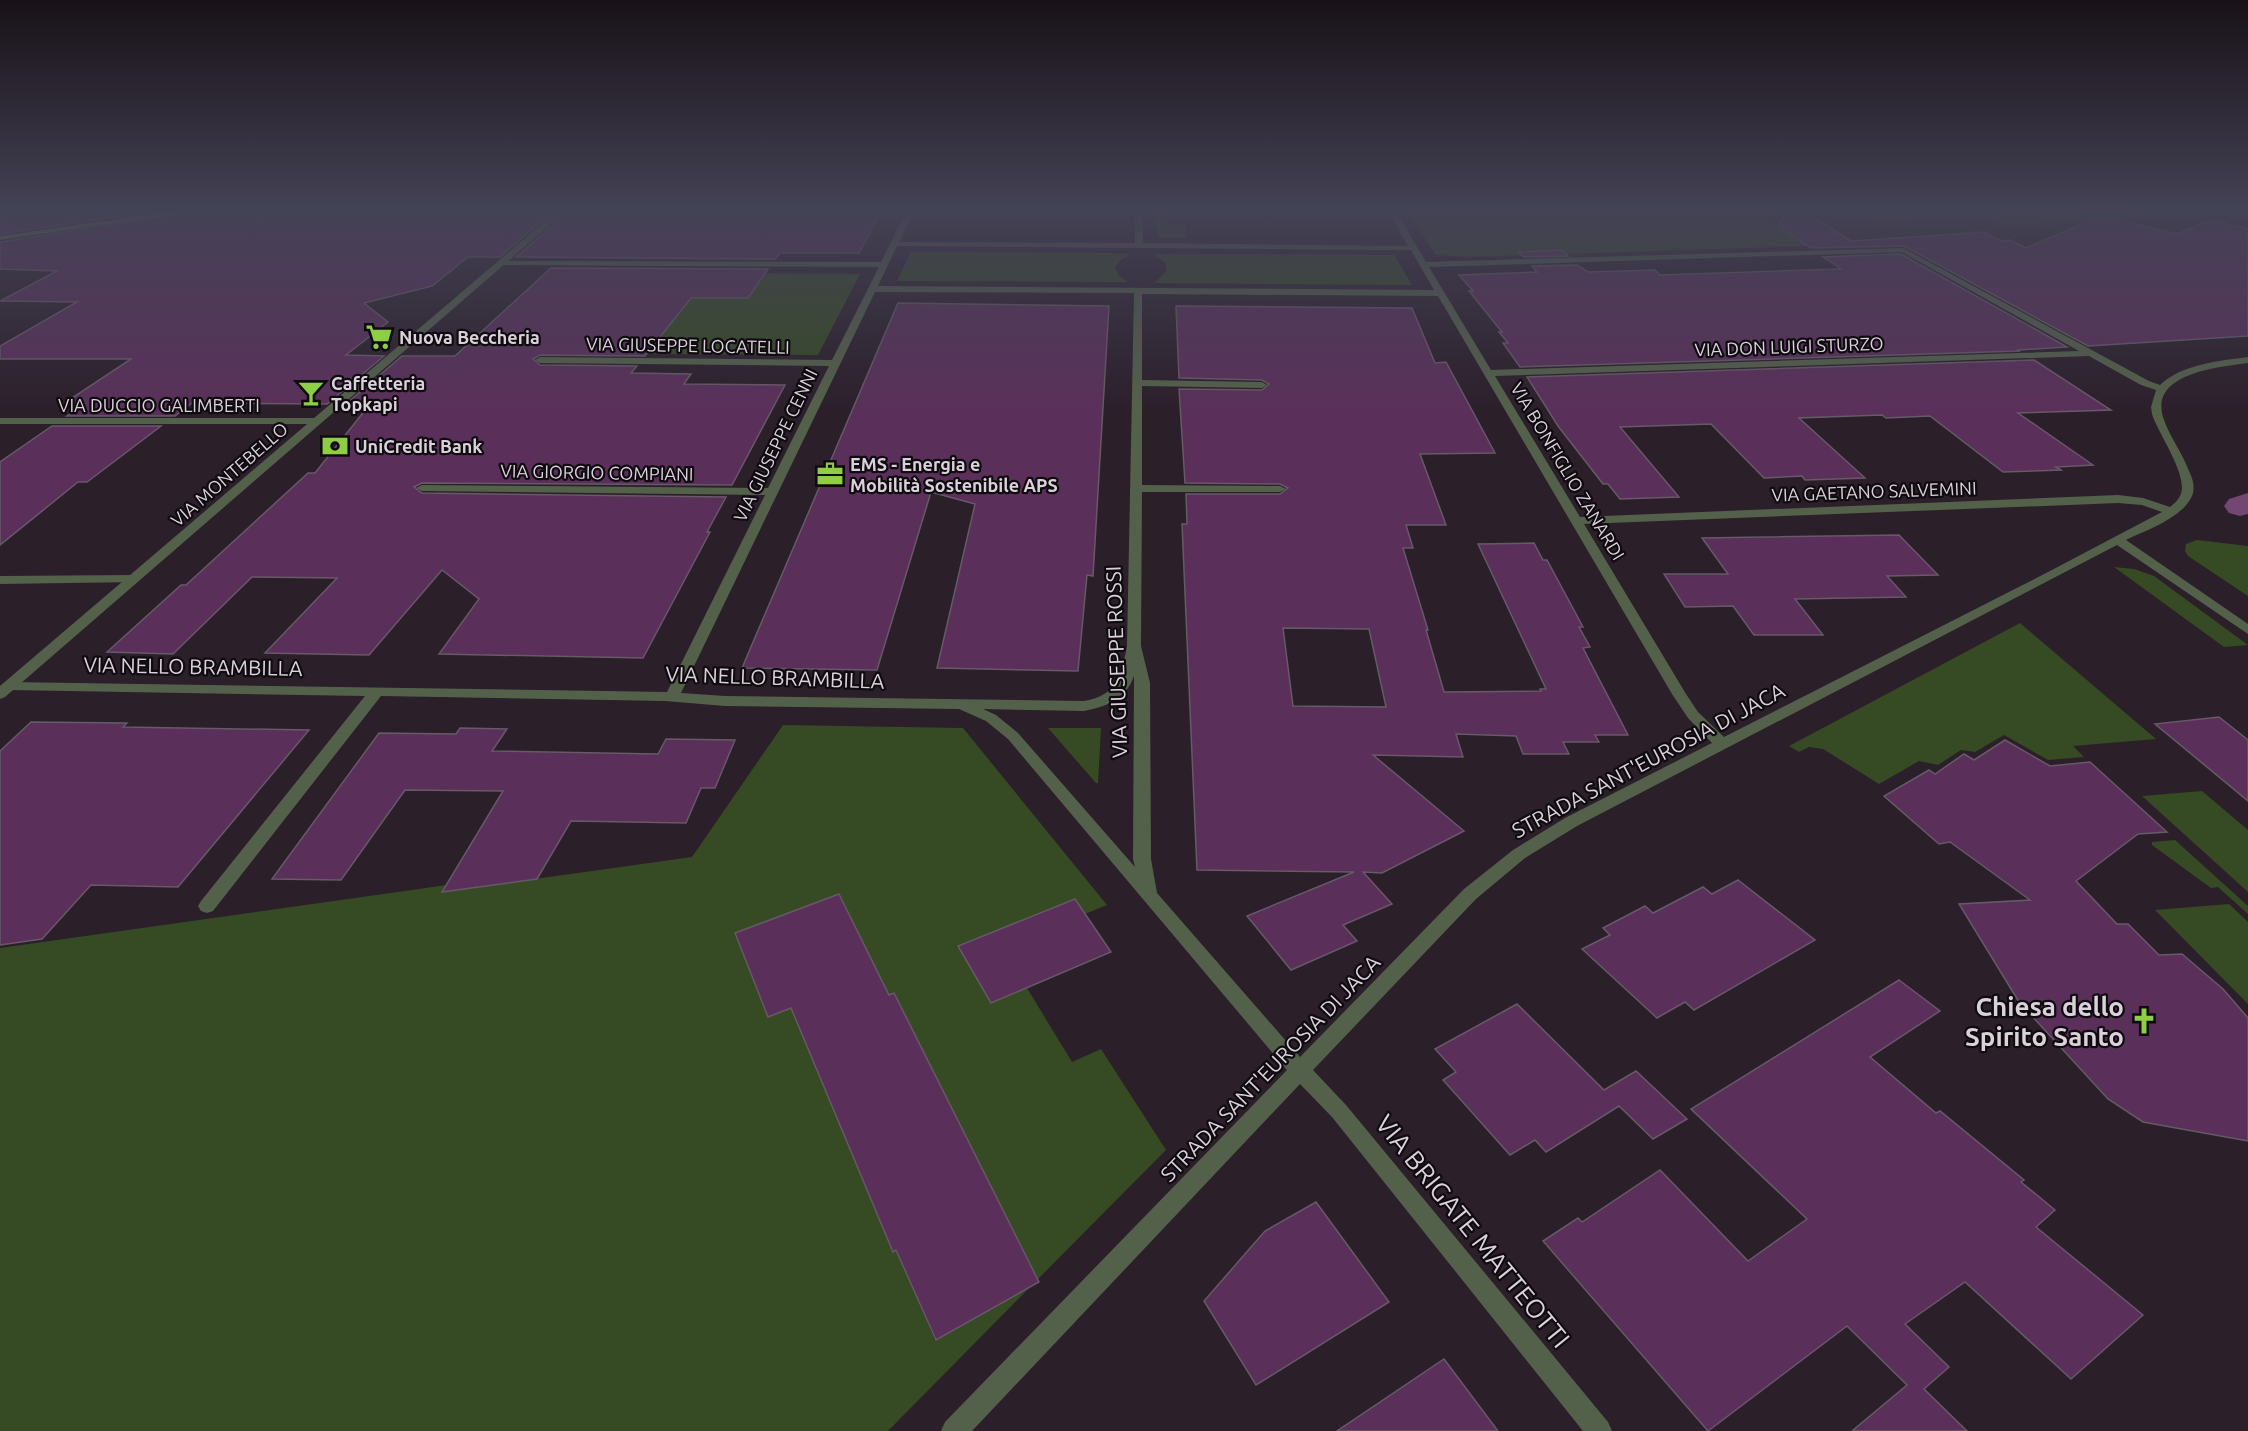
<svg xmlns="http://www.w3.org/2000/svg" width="2248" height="1431" font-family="Ubuntu,sans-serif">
	<rect width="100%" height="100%" fill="#2b1f2a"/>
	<g fill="#364a23">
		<path d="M 1157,210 L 1182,210 L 1184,214 L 1167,214 L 1168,224 L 1185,224 L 1187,238 L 1158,237 Z"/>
		<path d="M 1407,210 L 1753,210 L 1807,246 L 1468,257 L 1436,255 Z"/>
		<path d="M 1858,210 L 1960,210 L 1972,216 L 1877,221 Z"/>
		<path d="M 1973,210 L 2229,210 L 2236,213 L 2004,225 Z"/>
		<path d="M 911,252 L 1127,253 L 1129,255 L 1119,261 L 1115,268 L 1119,276 L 1128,282 L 897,281 Z"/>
		<path d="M 1157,254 L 1394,255 L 1412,285 L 1155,283 L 1167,270 L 1165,262 L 1155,256 Z"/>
		<path d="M 583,272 L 860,274 L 818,355 L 528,353 L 693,294 L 748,298 L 753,291 Z"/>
		<path d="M 2197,540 L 2248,546 L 2248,596 L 2188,556 L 2185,551 L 2186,544 Z"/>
		<path d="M 2114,567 L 2134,569 L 2154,576 L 2248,645 L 2224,647 Z"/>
		<path d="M 2020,623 L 2156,739 L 2073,746 L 2084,757 L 2048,760 L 2004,735 L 1975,752 L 1961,750 L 1938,765 L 1919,761 L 1879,784 L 1823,749 L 1809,747 L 1799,752 L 1789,746 Z"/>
		<path d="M 783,725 L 963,728 L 1107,905 L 1085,914 L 1074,899 L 959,946 L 991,1003 L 1027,988 L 1072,1062 L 1101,1049 L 1166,1150 L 1038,1279 L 894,994 L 889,995 L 839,894 L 735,933 L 768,1017 L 805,1003 L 802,1034 L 892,1251 L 896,1250 L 935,1340 L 1030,1287 L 888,1431 L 0,1431 L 0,948 L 447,885 L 443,892 L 692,857 Z"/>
		<path d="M 1048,728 L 1101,728 L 1098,783 L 1096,783 Z"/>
		<path d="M 2202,791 L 2248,830 L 2248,892 L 2142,796 Z"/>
		<path d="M 2175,840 L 2248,906 L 2248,914 L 2218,887 L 2211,888 L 2152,845 L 2152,842 Z"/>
		<path d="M 2229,904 L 2248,922 L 2248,1004 L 2155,910 Z"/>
	</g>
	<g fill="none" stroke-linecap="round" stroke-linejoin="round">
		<path fill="#724772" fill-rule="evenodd" d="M 2248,493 L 2248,514 L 2240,516 L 2229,513 L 2224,506 L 2229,499 Z"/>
	</g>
	<g fill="#5a305a" stroke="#675967" stroke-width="1.5" fill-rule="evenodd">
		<path d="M 34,210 L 161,210 L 0,234 L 0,215 Z"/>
		<path d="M 204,210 L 255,210 L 255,218 L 306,210 L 549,210 L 551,213 L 500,257 L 468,257 L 432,286 L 364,303 L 388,322 L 346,355 L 384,356 L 327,404 L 192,403 L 175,416 L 67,416 L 84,404 L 63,404 L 131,359 L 0,359 L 0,346 L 77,302 L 0,301 L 57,271 L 0,269 L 0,242 Z"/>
		<path d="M 595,210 L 882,210 L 859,253 L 780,253 L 775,259 L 516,257 L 567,213 L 592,213 Z"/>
		<path d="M 1788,210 L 1802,210 L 1851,241 L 1984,232 L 2001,241 L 2010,240 L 2026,248 L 2093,219 L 2102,222 L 2110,218 L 2177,234 L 2211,220 L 2248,229 L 2248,336 L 2088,346 L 1904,246 L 1811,248 L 1778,226 Z"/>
		<path d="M 1562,250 L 1568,256 L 1523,257 L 1519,252 Z"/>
		<path d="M 1901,254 L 2067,347 L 2018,350 L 2019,351 L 1520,367 L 1503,343 L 1508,343 L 1499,332 L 1502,332 L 1469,291 L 1473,291 L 1459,275 L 1537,272 L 1532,266 L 1577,265 L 1588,272 L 1655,270 L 1660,275 L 1841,269 L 1823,257 Z"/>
		<path d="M 551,268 L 768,269 L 748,298 L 691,298 L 645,356 L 540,355 L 533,359 L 540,365 L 637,366 L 631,373 L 691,374 L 684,384 L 785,385 L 732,485 L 422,483 L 414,487 L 422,493 L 726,497 L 707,532 L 710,532 L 643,658 L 439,654 L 479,599 L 442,570 L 369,655 L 265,653 L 337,578 L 252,577 L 173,654 L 107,652 L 181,585 L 186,585 L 308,473 L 315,473 L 370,404 L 346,404 L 402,356 L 455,356 Z"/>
		<path d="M 898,303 L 1109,306 L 1093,576 L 1087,575 L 1078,671 L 937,668 L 975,504 L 931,492 L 877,670 L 742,668 Z"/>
		<path d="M 1176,306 L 1412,308 L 1435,363 L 1446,362 L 1495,453 L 1420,454 L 1446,525 L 1406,525 L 1413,548 L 1403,548 L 1428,630 L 1426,630 L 1444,692 L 1541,691 L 1540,689 L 1546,689 L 1478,544 L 1534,543 L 1543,560 L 1547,560 L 1583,627 L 1579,627 L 1590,647 L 1583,648 L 1628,735 L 1595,735 L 1599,742 L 1563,742 L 1569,754 L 1523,754 L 1516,736 L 1456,734 L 1463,757 L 1373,755 L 1464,831 L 1382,873 L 1363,872 L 1392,904 L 1343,925 L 1357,941 L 1291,970 L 1247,916 L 1354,872 L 1197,870 L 1182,524 L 1187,524 L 1186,494 L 1280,494 L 1288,488 L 1280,484 L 1185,483 L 1179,389 L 1262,390 L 1269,384 L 1262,380 L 1179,378 ZM 1283,628 L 1369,629 L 1386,707 L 1293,706 Z"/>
		<path d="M 2034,360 L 2111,410 L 2018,413 L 2093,465 L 2056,467 L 2061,470 L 2003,472 L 1930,416 L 1886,418 L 1882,415 L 1799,418 L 1865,478 L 1805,480 L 1802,476 L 1764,478 L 1711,424 L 1620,427 L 1679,497 L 1620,499 L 1608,484 L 1603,484 L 1558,426 L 1527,377 Z"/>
		<path d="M 52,426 L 161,426 L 87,482 L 78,482 L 0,545 L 0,462 Z"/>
		<path d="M 1899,535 L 1938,575 L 1887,576 L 1906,597 L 1795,599 L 1823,635 L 1754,635 L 1733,606 L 1685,607 L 1664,574 L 1728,574 L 1702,538 Z"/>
		<path d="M 2219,717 L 2248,740 L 2248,801 L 2155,724 Z"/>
		<path d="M 31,722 L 127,723 L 123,727 L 309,730 L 178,887 L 91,885 L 42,939 L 0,945 L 0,751 Z"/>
		<path d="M 460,728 L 507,729 L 492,751 L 658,754 L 666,739 L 735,740 L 715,788 L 701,788 L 686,823 L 571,821 L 537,879 L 442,892 L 503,791 L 405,790 L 341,880 L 272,879 L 379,733 L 456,734 Z"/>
		<path d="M 2005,740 L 2050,766 L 2090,762 L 2167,832 L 2138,834 L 2076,881 L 2117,924 L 2128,924 L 2159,955 L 2182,954 L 2223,989 L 2248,1018 L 2248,1141 L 2143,1122 L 2108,1099 L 2019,1002 L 1959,904 L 2030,900 L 1950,842 L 1939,844 L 1884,796 L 1929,770 L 1935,774 L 1964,754 L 1974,760 Z"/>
		<path d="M 1738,880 L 1815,940 L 1694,1010 L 1685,1002 L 1657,1018 L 1582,949 L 1610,935 L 1603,928 L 1645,906 L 1653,913 L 1703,887 L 1712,894 Z"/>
		<path d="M 839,894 L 889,995 L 894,993 L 1039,1282 L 936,1340 L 896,1250 L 893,1252 L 791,1008 L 768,1017 L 735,933 Z"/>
		<path d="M 1075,899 L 1111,952 L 991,1003 L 958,946 Z"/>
		<path d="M 1899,980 L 1940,1011 L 1870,1057 L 1936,1113 L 1940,1111 L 2024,1180 L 2021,1182 L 2055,1210 L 2036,1227 L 2143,1315 L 2071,1379 L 1965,1282 L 1905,1324 L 1949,1367 L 1924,1389 L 1967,1431 L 1852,1431 L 1907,1385 L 1847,1326 L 1708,1431 L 1543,1241 L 1578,1218 L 1582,1222 L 1660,1170 L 1748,1261 L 1807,1219 L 1691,1109 Z"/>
		<path d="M 1517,1004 L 1604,1090 L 1636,1071 L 1687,1119 L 1653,1139 L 1619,1106 L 1546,1152 L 1535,1140 L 1510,1155 L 1443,1080 L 1456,1072 L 1435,1049 Z"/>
		<path d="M 1316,1202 L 1389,1302 L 1256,1385 L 1204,1301 L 1265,1231 Z"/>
		<path d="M 1444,1359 L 1498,1431 L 1337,1431 Z"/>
	</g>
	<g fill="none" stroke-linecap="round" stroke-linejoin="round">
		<g fill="#54614a" fill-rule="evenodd">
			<path d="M 907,210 L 915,210 L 899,242 L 1135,243 L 1135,210 L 1143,210 L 1143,243 L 1408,246 L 1387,210 L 1395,210 L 1426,262 L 1903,248 L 2149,381 L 2160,385 C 2182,364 2219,361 2248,357 L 2248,363 C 2219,367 2150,373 2163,417 C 2169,436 2182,452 2189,471 C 2193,479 2196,489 2191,498 C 2180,519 2146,530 2126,540 L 2248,624 L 2248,634 L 2117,545 L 1577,826 L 1525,858 L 1476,899 L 1313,1070 L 1346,1105 L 1608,1422 L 1612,1431 L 1583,1431 L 1332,1117 L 1300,1084 L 972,1431 L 941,1431 L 945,1422 L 1287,1070 L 1008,739 L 986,721 L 959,709 L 725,706 L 665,701 L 381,696 L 213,911 L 207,913 L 201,911 L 198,906 L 201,901 L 365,696 L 9,690 L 2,686 L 9,682 L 667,692 L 765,495 L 422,491 L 416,488 L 422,485 L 768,488 L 829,366 L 540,363 L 535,360 L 540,357 L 832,360 L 879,267 L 503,265 L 499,263 L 503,261 L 881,262 ZM 897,246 L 1411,250 L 1434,290 L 878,286 ZM 1902,252 L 2079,351 L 1491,370 L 1429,267 ZM 875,292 L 1134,293 L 1127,646 C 1121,676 1118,695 1084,701 L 725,696 L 681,693 ZM 1142,294 L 1438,296 L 1672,694 L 1688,718 L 1712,743 L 1565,818 L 1513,850 L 1464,889 L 1300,1057 L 1157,893 L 1151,859 L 1150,683 L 1141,646 L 1142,492 L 1280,492 L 1286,489 L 1280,486 L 1142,485 L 1142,386 L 1262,388 L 1267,385 L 1262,382 L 1142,380 ZM 2089,356 L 2141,385 L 2156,390 L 2151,407 L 2152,414 C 2158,434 2190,477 2180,496 C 2178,500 2174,504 2170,507 L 2143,498 L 2118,495 L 1580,517 L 1495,376 ZM 2118,503 L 2142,505 L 2162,512 L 2050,571 L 1724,737 L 1698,712 L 1686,694 L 1584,524 ZM 1134,676 L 1133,859 L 1135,867 L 1018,733 L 996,715 L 983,709 L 1084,711 C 1108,706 1125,700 1134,676 Z"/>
			<path d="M 0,418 L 318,418 L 323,421 L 318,424 L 0,424 Z"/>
			<path d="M 133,575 L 138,576 L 139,579 L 138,582 L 0,584 L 0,576 Z"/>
		</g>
		<path fill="#54614a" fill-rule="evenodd" d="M 558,210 L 567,210 L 5,697 L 0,699 L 0,686 Z"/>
		<path fill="#70835f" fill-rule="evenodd" d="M 179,210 L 202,210 L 0,240 L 0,236 Z"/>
	</g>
	<linearGradient id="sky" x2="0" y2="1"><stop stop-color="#181117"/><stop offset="0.51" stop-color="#444255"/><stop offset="1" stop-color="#444255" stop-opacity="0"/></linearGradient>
	<rect width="2248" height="411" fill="url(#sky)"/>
	<defs>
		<g id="supermarket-bare" transform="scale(2.07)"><path d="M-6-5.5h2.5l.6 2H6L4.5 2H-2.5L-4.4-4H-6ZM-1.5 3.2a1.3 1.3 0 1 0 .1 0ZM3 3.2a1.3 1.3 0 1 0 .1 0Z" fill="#8dce44" stroke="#100b10" stroke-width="2.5" paint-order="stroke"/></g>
		<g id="bar-bare" transform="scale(2.07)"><path d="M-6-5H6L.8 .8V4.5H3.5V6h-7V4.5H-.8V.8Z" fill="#8dce44" stroke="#100b10" stroke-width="2.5" paint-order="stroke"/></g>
		<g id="bank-bare" transform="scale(2.07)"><path d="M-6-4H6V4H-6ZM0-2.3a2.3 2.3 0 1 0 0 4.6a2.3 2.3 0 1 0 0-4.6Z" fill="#8dce44" stroke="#100b10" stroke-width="2.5" paint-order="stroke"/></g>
		<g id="office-bare" transform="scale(2.07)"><path d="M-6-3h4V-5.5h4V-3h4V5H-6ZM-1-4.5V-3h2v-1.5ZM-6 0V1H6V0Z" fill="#8dce44" stroke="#100b10" stroke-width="2.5" paint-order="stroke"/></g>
		<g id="church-bare" transform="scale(2.07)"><path d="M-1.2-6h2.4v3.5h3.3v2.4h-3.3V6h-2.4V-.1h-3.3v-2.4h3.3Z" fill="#8dce44" stroke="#100b10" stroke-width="2.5" paint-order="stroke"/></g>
	</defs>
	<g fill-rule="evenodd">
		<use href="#supermarket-bare" x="379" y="337"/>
		<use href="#bar-bare" x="311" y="393"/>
		<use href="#bank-bare" x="335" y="446"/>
		<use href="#office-bare" x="830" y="474"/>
		<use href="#church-bare" x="2144" y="1021"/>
	</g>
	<g text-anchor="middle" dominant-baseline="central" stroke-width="4.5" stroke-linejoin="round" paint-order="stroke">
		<g font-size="18" font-weight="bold" fill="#dad2da" stroke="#100b10" text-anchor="start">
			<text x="399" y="337">Nuova Beccheria</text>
			<text x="331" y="383">Caffetteria<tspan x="331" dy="21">Topkapi</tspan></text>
			<text x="355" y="446">UniCredit Bank</text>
			<text x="850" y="464">EMS - Energia e<tspan x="850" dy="21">Mobilità Sostenibile APS</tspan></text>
		</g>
		<g font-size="18" fill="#dad2da" stroke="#100b10">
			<text transform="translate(688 345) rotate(1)">VIA GIUSEPPE LOCATELLI</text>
			<text transform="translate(1789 346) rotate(-2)">VIA DON LUIGI STURZO</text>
			<text x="159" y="405">VIA DUCCIO GALIMBERTI</text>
			<text transform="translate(775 445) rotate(-64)">VIA GIUSEPPE CENNI</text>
			<text transform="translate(1568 471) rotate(59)">VIA BONFIGLIO ZANARDI</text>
			<text transform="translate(597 472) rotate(1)">VIA GIORGIO COMPIANI</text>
			<text transform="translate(229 474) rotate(-41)">VIA MONTEBELLO</text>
			<text transform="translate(1874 491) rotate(-2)">VIA GAETANO SALVEMINI</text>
		</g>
		<g font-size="21" fill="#dad2da" stroke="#100b10">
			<text transform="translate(1116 662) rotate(-92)">VIA GIUSEPPE ROSSI</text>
			<text transform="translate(193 666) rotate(1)">VIA NELLO BRAMBILLA</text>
			<text transform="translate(775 677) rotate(2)">VIA NELLO BRAMBILLA</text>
			<text transform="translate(1648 760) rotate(-28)">STRADA SANT'EUROSIA DI JACA</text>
			<text transform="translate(1270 1068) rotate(-46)">STRADA SANT'EUROSIA DI JACA</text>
		</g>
		<g font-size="26" font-weight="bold" fill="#dad2da" stroke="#100b10" text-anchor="end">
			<text x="2124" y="1006">Chiesa dello<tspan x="2124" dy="30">Spirito Santo</tspan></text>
		</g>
		<g font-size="26" fill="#dad2da" stroke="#100b10">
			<text transform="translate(1473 1231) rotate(51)">VIA BRIGATE MATTEOTTI</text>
		</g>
	</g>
</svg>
